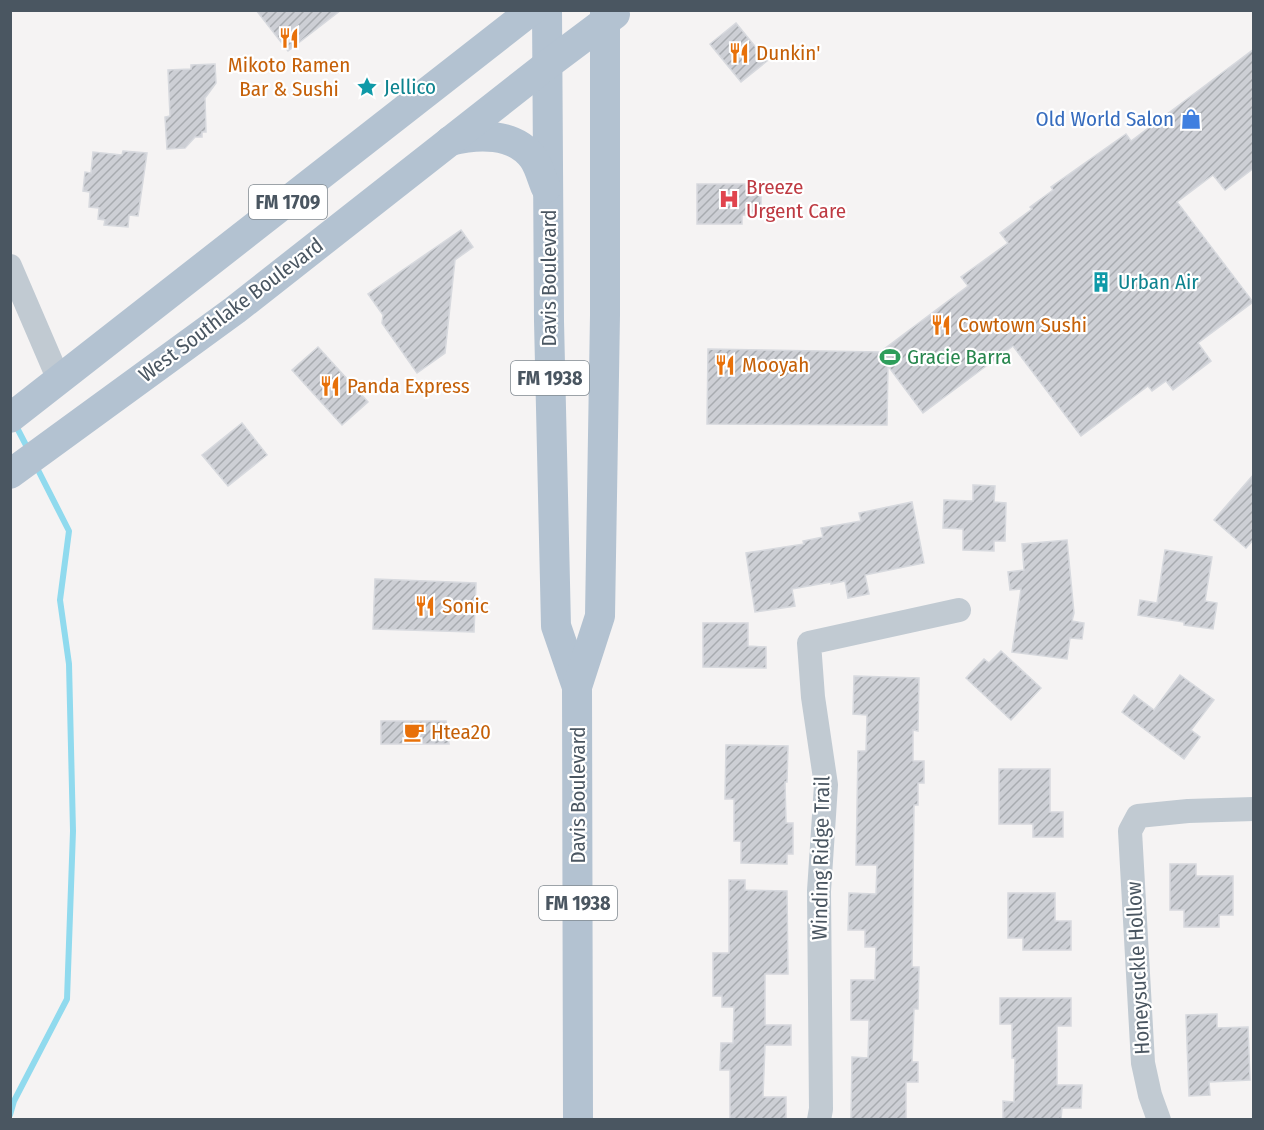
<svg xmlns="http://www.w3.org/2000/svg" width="1264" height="1130" font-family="'Fira Sans Condensed',sans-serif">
	<defs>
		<pattern id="building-hatch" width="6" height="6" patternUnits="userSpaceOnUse" patternTransform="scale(1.5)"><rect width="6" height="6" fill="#cdcfd5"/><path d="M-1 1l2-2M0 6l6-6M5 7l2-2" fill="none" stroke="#a8abb0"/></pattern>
	</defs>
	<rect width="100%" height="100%" fill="#f5f3f3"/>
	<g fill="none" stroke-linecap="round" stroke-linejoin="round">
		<g stroke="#90daee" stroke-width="6">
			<path d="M 15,424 L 28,449"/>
			<path d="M 10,1115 L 14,1101 L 67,999 L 73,831 L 69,664 L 60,600 L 69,531 L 36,466"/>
		</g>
	</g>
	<g fill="url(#building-hatch)" stroke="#d7d9de" stroke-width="1.5">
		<path d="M 256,10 L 341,10 L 288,51 Z"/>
		<path d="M 736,23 L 767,61 L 741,82 L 710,44 Z"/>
		<path d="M 1254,49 L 1254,168 L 1225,190 L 1213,175 L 1177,202 L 1253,302 L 1198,343 L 1211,361 L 1173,390 L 1166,381 L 1152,391 L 1148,386 L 1081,436 L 1013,346 L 923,413 L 888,366 L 887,425 L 707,424 L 708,349 L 880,352 L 968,286 L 961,277 L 1008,243 L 1000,233 L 1032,209 L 1030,207 L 1053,190 L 1051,187 L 1126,134 L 1131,141 Z"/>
		<path d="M 215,64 L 216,83 L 205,98 L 206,132 L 202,132 L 202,137 L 195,137 L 185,148 L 167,149 L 165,117 L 170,116 L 168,70 L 191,69 L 191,65 Z"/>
		<path d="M 123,151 L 147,153 L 138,216 L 129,215 L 128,227 L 104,225 L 105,220 L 98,219 L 99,208 L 89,207 L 90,192 L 83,191 L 85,172 L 91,173 L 93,152 L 122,155 Z"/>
		<path d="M 697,184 L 761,184 L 761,215 L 742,215 L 742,224 L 697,224 Z"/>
		<path d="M 461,230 L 473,247 L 455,260 L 445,353 L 417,373 L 382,323 L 383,315 L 368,294 Z"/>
		<path d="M 318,347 L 368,402 L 342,425 L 292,370 Z"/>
		<path d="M 242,423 L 267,455 L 228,486 L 202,455 Z"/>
		<path d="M 1254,474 L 1254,539 L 1246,548 L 1214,520 Z"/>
		<path d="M 973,485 L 995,486 L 994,502 L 1006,503 L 1005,541 L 994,541 L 994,551 L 963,550 L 963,529 L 943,528 L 944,500 L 973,501 Z"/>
		<path d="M 912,502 L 924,563 L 865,575 L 869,594 L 848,598 L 845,581 L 831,584 L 831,582 L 792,589 L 795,606 L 755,612 L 746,553 L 804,544 L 803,541 L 823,537 L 821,528 L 861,521 L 859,513 Z"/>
		<path d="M 1067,540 L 1074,613 L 1072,621 L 1084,623 L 1082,639 L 1070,638 L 1067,659 L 1012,652 L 1021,589 L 1010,590 L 1008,572 L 1024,570 L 1022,544 Z"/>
		<path d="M 1165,550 L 1212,557 L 1205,601 L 1217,603 L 1213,629 L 1184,625 L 1184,622 L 1138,615 L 1140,600 L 1157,603 Z"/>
		<path d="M 375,579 L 476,583 L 474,632 L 373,629 Z"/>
		<path d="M 703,623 L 748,623 L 748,646 L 766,647 L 766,668 L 703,667 Z"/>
		<path d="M 1001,651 L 1041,688 L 1011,720 L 966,678 L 984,659 L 989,663 Z"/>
		<path d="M 1180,675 L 1214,700 L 1191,730 L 1200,737 L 1184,759 L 1122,712 L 1134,695 L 1154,710 Z"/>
		<path d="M 854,676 L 919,678 L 918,731 L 913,730 L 913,761 L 924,761 L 924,783 L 918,783 L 918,805 L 914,805 L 912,967 L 919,967 L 918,1009 L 914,1009 L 913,1036 L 912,1062 L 918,1062 L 918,1082 L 906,1082 L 906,1119 L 851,1119 L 852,1057 L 868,1058 L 869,1020 L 851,1020 L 851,980 L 875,980 L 876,947 L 865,947 L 865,930 L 848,930 L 849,893 L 876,894 L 877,865 L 856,865 L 858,751 L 866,751 L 867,715 L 853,714 Z"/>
		<path d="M 381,721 L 446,721 L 449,744 L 381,744 Z"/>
		<path d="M 726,745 L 788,746 L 787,782 L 785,782 L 786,823 L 793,823 L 793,854 L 787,854 L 787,864 L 741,863 L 741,841 L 734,841 L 734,799 L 725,799 Z"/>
		<path d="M 999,769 L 1050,769 L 1050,812 L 1063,812 L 1063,837 L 1033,837 L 1033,824 L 999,824 Z"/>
		<path d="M 1170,864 L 1196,864 L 1196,876 L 1233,876 L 1233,915 L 1219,915 L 1219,927 L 1184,927 L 1184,910 L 1170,910 Z"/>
		<path d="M 729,880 L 745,880 L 745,890 L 787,891 L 788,974 L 765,974 L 765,1025 L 791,1025 L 791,1045 L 765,1045 L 763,1097 L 786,1097 L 786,1119 L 730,1119 L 730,1070 L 720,1070 L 721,1043 L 733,1043 L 734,1007 L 722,1007 L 722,996 L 713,996 L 713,953 L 729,953 Z"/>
		<path d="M 1008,893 L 1055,893 L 1055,921 L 1071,921 L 1071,950 L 1023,950 L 1023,938 L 1008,938 Z"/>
		<path d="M 1000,998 L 1071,998 L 1071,1026 L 1057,1026 L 1057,1085 L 1082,1085 L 1081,1108 L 1062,1108 L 1061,1119 L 1003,1119 L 1003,1101 L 1014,1102 L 1015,1058 L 1012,1058 L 1012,1024 L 1000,1024 Z"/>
		<path d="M 1217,1014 L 1217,1028 L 1248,1027 L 1250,1080 L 1209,1082 L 1210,1095 L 1189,1096 L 1186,1015 Z"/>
	</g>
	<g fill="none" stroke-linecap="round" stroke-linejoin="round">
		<g stroke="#c1cad2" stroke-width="24">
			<path d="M 10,266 L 59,380"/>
			<path d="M 819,1120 L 821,1109 L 819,891 L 826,785 L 813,697 L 809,643 L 959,610"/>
			<path d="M 1159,1120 L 1150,1095 L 1143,1063 L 1130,831 L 1138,816 L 1188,811 L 1254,809"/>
		</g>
		<g stroke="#b3c2d1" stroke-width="30">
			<path d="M 547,10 L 549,321 L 556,626 L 577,687"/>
			<path d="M 450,141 C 477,134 514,132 533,158 C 539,166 542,179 546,188"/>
			<path d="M 10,418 L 532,10"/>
			<path d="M 10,474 L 235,310 L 547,65 L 615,14"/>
			<path d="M 578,1120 L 577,687 L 600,616 L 605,315 L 605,10"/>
		</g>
	</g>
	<defs>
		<g id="restaurant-bare" transform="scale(1.62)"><path d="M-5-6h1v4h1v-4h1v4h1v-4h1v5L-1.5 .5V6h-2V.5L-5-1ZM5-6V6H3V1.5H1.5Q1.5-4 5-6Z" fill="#e8710a" stroke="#fff" stroke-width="2.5" paint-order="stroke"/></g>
		<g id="sight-bare" transform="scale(1.62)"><path d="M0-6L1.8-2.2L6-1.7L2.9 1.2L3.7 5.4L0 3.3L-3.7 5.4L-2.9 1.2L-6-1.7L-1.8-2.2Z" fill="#0f9aa8" stroke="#fff" stroke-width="2.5" paint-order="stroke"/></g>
		<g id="shop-bare" transform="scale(1.62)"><path d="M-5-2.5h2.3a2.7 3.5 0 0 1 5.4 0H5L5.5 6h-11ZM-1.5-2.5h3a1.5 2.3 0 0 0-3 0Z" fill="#3f7fe0" stroke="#fff" stroke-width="2.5" paint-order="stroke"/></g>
		<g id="hospital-bare" transform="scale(1.62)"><path d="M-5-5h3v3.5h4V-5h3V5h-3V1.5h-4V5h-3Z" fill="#e0444e" stroke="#fff" stroke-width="2.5" paint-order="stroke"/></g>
		<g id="building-bare" transform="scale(1.62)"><path d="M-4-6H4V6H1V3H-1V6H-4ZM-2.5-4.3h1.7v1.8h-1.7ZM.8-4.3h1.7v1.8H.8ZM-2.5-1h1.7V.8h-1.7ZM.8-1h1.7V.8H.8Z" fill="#0f9aa8" stroke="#fff" stroke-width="2.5" paint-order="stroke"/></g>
		<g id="stadium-bare" transform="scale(1.62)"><path d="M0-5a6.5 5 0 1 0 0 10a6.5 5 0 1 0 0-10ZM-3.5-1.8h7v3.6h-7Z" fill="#2e9e5b" stroke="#fff" stroke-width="2.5" paint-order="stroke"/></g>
		<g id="cafe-bare" transform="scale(1.62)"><path d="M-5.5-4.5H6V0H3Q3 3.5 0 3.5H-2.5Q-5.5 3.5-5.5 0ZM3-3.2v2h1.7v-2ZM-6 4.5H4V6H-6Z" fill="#e8710a" stroke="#fff" stroke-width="2.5" paint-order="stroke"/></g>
	</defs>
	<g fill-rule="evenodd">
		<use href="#restaurant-bare" x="289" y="38"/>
		<use href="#restaurant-bare" x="739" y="53"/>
		<use href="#sight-bare" x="367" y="87"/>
		<use href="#shop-bare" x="1191" y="119"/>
		<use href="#hospital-bare" x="729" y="199"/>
		<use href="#building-bare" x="1101" y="282"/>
		<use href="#restaurant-bare" x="941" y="325"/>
		<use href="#stadium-bare" x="890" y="357"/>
		<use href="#restaurant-bare" x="725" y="365"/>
		<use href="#restaurant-bare" x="330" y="386"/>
		<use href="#restaurant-bare" x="425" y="606"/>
		<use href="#cafe-bare" x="414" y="732"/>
	</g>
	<g text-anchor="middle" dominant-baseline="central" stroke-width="4.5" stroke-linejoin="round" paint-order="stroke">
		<g fill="#fff" stroke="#808990" stroke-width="1.5">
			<rect x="249" y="185" width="78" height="34" rx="4.5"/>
			<rect x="511" y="361" width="78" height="34" rx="4.5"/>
			<rect x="539" y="886" width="78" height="34" rx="4.5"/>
		</g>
		<g font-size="20" font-weight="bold" fill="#4a5661">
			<text x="288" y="202">FM 1709</text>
			<text x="550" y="378">FM 1938</text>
			<text x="578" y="903">FM 1938</text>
		</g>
		<g font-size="21" fill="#c56008" stroke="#fff" text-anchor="start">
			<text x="756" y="53">Dunkin'</text>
			<text x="289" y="65" text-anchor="middle">Mikoto Ramen<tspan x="289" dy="24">Bar &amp; Sushi</tspan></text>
			<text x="958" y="325">Cowtown Sushi</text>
			<text x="742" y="365">Mooyah</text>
			<text x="347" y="386">Panda Express</text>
			<text x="442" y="606">Sonic</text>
			<text x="431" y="732">Htea20</text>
		</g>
		<g font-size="21" fill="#0d838f" stroke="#fff" text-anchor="start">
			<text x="384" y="87">Jellico</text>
			<text x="1118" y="282">Urban Air</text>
		</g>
		<g font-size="21" fill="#366cbe" stroke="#fff" text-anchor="end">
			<text x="1174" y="119">Old World Salon</text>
		</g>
		<g font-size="21" fill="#be3a42" stroke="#fff" text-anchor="start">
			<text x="746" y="187">Breeze<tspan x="746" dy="24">Urgent Care</tspan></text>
		</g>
		<g font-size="21" fill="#4a5661" stroke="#fff">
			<text transform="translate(549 278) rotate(-90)">Davis Boulevard</text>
			<text transform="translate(231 310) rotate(-37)">West Southlake Boulevard</text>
			<text transform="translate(578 795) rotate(-90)">Davis Boulevard</text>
			<text transform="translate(821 858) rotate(-89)">Winding Ridge Trail</text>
			<text transform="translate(1138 968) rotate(-93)">Honeysuckle Hollow</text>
		</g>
		<g font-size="21" fill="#27864d" stroke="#fff" text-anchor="start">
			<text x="907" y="357">Gracie Barra</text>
		</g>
	</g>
	<rect width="1264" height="1130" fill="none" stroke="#4a5661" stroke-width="24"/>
</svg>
